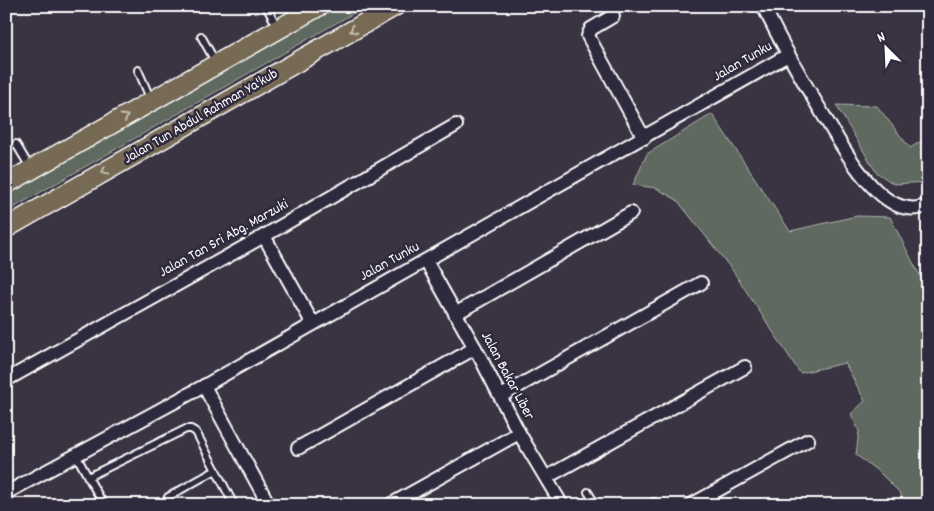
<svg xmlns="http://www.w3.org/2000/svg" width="934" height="511" font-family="Dekko,sans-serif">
	<rect width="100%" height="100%" fill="#3a3342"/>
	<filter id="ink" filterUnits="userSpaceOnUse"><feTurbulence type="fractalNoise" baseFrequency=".02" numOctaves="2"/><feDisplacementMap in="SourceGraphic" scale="10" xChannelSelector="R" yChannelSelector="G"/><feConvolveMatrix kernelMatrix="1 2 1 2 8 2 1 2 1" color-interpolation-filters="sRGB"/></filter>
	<g filter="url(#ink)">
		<g fill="#5e695e" stroke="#aeb4ae">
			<path d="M 334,6 L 366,6 L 6,212 L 6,195 Z"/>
			<path d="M 836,105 L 877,106 L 910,148 L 928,137 L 928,182 L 894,184 L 876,172 Z"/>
			<path d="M 712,114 L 790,231 L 857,216 L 890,217 L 923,282 L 928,280 L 928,505 L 902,505 L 901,494 L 879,472 L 856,455 L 859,431 L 851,414 L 865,401 L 845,363 L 800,373 L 733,271 L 677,200 L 656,188 L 633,185 L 647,154 Z"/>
		</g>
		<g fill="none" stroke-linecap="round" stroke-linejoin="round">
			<g stroke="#fff" stroke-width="10">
				<g id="lane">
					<path d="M 266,6 L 278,28"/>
					<path d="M 201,36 L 216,63"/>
					<path d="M 138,70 L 151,100"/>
					<path d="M 16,144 L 31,169"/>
					<path d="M 76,455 L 88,477"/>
					<path d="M 588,492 L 596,505"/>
					<path d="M 104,505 L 88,477 L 186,429 L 191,429 L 196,432 L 234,505"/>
					<path d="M 172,505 L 168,497 L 216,470"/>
					<path d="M 649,505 L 654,502"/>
				</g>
			</g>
			<g stroke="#fff" stroke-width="16">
				<g id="street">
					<path d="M 763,6 C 782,44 802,80 824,116 C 840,143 866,190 895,204 C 905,209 917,210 928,205"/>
					<path d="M 613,16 L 591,29 L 588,36 L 644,138"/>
					<path d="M 264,236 L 313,324"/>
					<path d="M 426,261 L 480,357 L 519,433 L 562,505"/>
					<path d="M 455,314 L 631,213"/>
					<path d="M 6,380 L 264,236 L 456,125"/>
					<path d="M 204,386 L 269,505"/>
					<path d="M 501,396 L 701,283"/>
					<path d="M 298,448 L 475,348"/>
					<path d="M 547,477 L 745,367"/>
					<path d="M 6,493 L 204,386 L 788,55"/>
					<path d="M 390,505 L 519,433"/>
					<path d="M 691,505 L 808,440"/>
				</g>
			</g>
			<g stroke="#fff" stroke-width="22">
				<g id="primary">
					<path d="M 6,184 L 319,6"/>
					<path d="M 6,228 L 395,6"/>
				</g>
			</g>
			<use href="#lane" stroke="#2f2a3d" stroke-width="6"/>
			<use href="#street" stroke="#2f2a3d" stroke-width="12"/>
			<use href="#primary" stroke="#776a54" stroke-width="19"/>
		</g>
		<defs><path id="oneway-chevron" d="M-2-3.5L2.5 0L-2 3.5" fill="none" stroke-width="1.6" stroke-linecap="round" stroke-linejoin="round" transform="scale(1.25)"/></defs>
		<g stroke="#c2bcb2">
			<use href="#oneway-chevron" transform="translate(353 30) rotate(150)"/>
			<use href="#oneway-chevron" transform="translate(125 117) rotate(-30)"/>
			<use href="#oneway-chevron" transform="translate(105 171) rotate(150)"/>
		</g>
	</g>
	<g text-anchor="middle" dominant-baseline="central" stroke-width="5" stroke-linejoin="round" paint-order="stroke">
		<g font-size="15" fill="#fff" stroke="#2f2a3d">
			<text transform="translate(743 62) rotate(-30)">Jalan Tunku</text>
			<text transform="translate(201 117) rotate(-30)">Jalan Tun Abdul Rahman Ya'kub</text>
			<text transform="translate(224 239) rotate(-29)">Jalan Tan Sri Abg. Marzuki</text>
			<text transform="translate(390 262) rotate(-29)">Jalan Tunku</text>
			<text transform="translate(507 376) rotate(62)">Jalan Bakar Liber</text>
		</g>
	</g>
	<rect width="934" height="511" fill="none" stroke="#2f2a3d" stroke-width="25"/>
	<rect x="12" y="12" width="909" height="486" fill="none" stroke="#fff" stroke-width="2" filter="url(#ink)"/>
	<g transform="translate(886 48) rotate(336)" stroke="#2f2a3d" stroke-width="4" paint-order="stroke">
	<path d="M0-4L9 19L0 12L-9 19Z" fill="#ffffff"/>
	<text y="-8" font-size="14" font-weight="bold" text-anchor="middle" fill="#ffffff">N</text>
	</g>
</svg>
